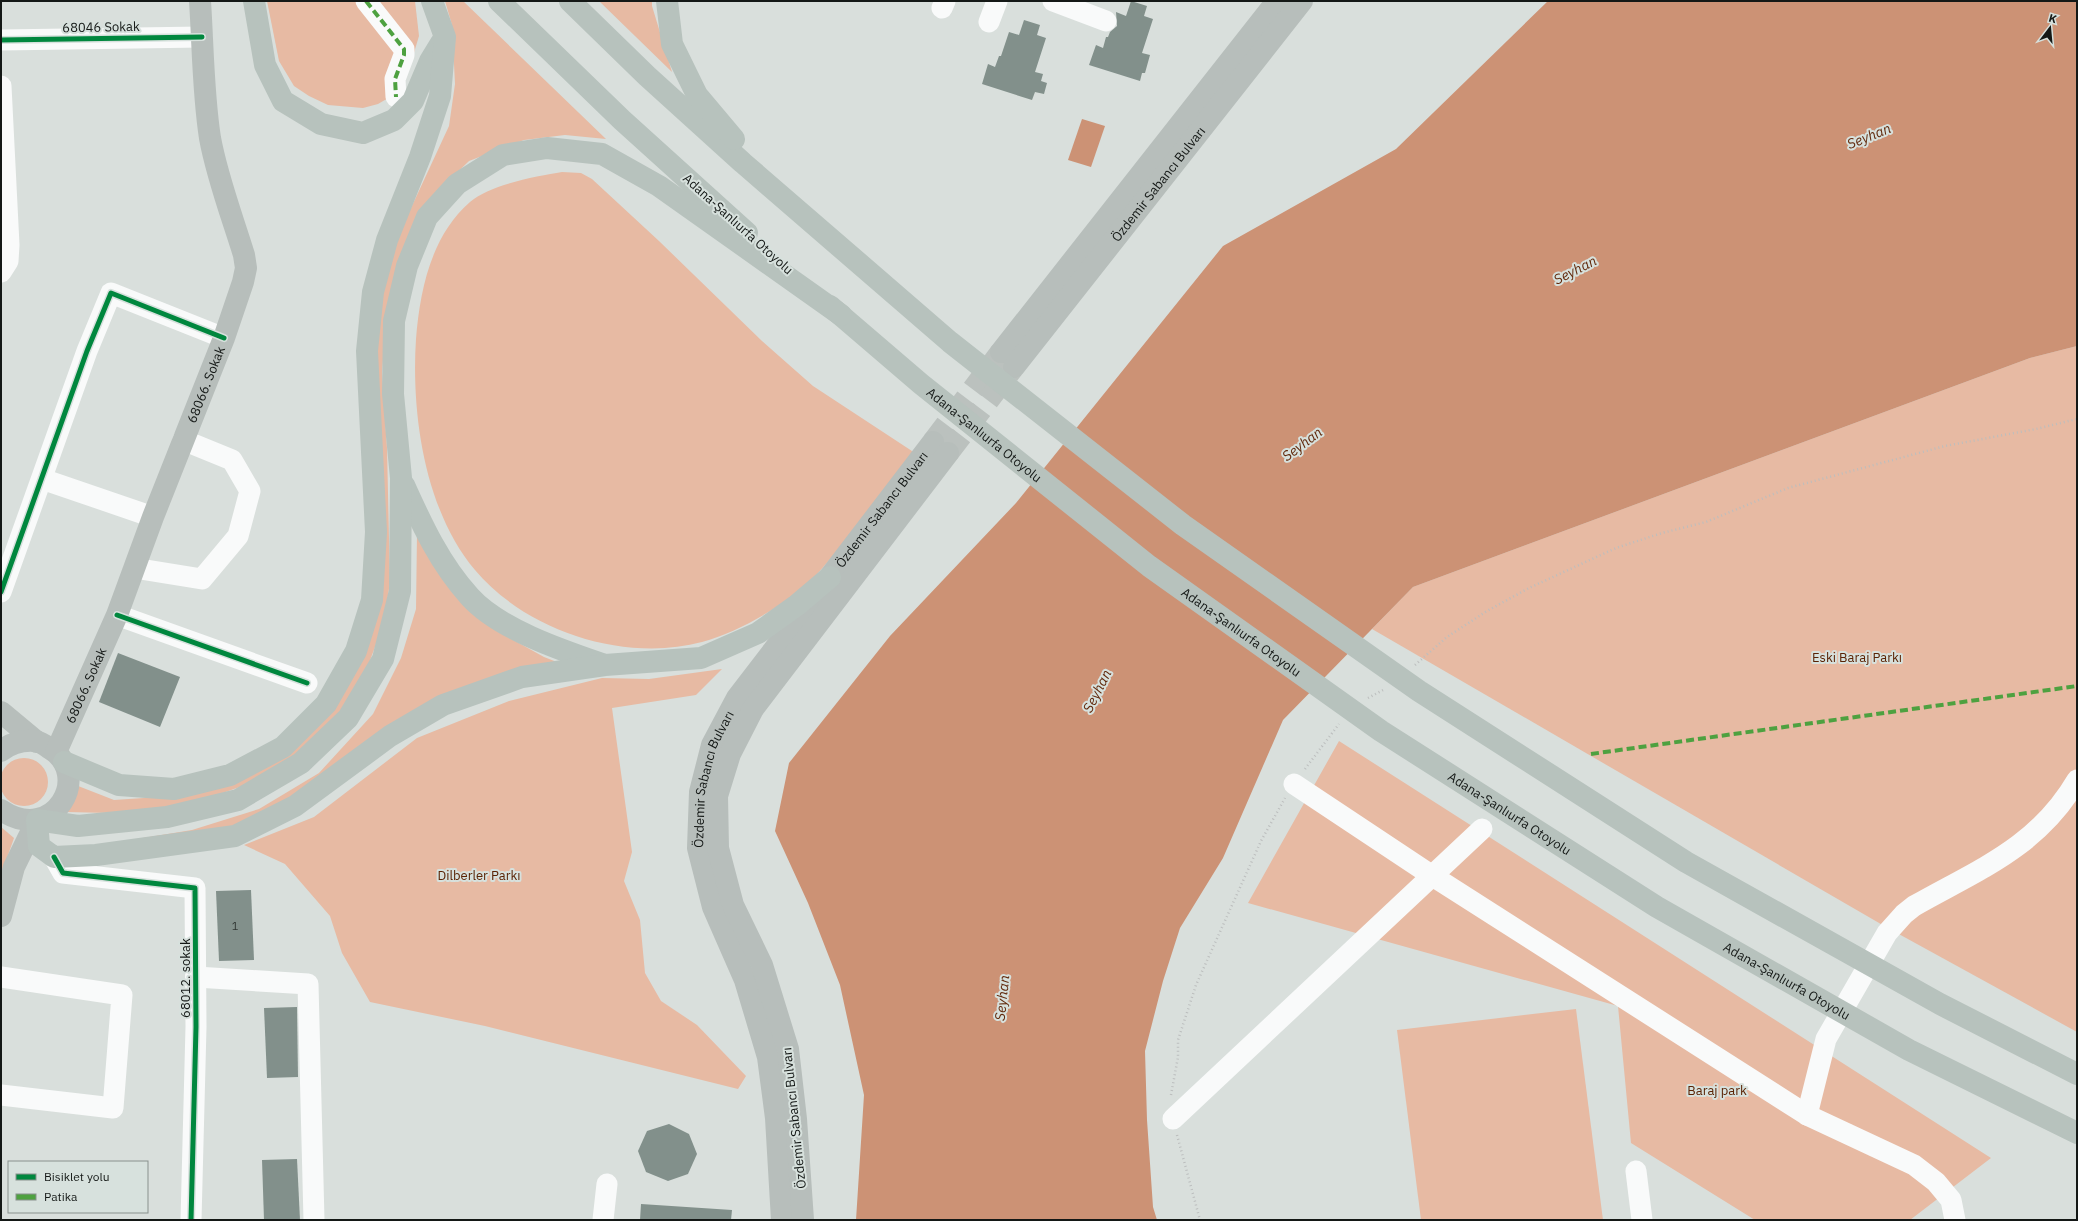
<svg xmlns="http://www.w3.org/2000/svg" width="2078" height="1221" font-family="'IBM Plex Sans',sans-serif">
	<rect width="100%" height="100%" fill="#d9dfdc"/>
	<g fill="#e7baa3">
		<path d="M 267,1 L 415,1 L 419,36 L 410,66 L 390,97 L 378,104 L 363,108 L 328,105 L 309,96 L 294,86 L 279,61 Z"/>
		<path d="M 445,1 L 463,1 L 606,139 L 565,135 L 524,140 L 469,161 L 431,198 L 388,301 L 382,372 L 387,448 L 390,582 L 384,623 L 369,663 L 353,694 L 324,733 L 299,754 L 254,782 L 191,804 L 111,813 L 66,812 L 73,784 L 114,800 L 188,795 L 251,775 L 361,661 L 379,300 L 392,249 L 449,126 L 455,84 L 452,25 Z"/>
		<path d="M 599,1 L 652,1 L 652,6 L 672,72 Z"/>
		<path d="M 562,172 L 581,173 L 592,179 L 659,241 L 762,341 L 813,386 L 915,453 C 893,480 871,507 850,534 C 834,554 818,576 798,592 C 770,613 735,633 702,642 C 625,663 526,631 475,570 C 425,511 411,414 416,339 C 420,290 431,236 470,202 C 489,185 537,176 562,172 Z"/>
		<path d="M 2077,346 L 2077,1032 L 1886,927 L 1372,629 L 1413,587 L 2030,358 Z"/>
		<path d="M 417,534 L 499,632 L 544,657 L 567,666 L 503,677 L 256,819 L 196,836 L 100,845 L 192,830 L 259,809 L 319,773 L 373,714 L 401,658 L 416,609 Z"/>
		<path d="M 722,669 L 696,695 L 612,708 L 632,852 L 624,881 L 640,920 L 645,973 L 661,1001 L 697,1025 L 746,1076 L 738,1089 L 485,1026 L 370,1002 L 342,953 L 330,916 L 285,864 L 244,845 L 314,817 L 417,738 L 509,701 L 602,678 L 649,679 Z"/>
		<path d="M 1339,741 L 1991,1158 L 1910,1220 L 1755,1220 L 1631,1143 L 1618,1006 L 1248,903 Z"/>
		<circle cx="24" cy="782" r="24"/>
		<path d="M 1,827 L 14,838 L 1,875 Z"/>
		<path d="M 1576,1009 L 1603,1220 L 1421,1220 L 1397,1030 Z"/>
	</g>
	<g fill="#cc9275">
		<path d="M 1548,1 L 2077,1 L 2077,346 L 2030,358 L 1413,587 L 1283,720 L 1223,858 L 1180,928 L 1163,981 L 1145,1051 L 1147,1120 L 1153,1207 L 1157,1220 L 856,1220 L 864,1095 L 840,985 L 808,903 L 775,831 L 789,763 L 890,636 L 1016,503 L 1223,246 L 1396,149 Z"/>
		<path d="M 1082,119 L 1105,126 L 1091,167 L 1068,160 Z"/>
	</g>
	<g fill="#82908b">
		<path d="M 1131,1 L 1147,6 L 1144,16 L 1153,19 L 1142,53 L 1150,55 L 1145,73 L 1142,73 L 1140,81 L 1089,65 L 1096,45 L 1103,48 L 1106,37 L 1108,37 L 1110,32 L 1117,26 L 1116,12 L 1126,16 Z"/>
		<path d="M 1024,20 L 1040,25 L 1037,35 L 1046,38 L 1035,72 L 1043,74 L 1041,81 L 1047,83 L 1044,94 L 1035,92 L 1032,100 L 982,84 L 988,64 L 995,67 L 999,56 L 1001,56 L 1009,32 L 1019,35 Z"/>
		<path d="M 118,653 L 180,677 L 160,727 L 99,702 Z"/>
		<path d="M 251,890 L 254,960 L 219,961 L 216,891 Z"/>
		<path d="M 297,1007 L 298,1077 L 267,1078 L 264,1008 Z"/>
		<path d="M 669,1124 L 689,1134 L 697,1154 L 688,1174 L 668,1181 L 646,1172 L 638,1151 L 647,1131 Z"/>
		<path d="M 297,1159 L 300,1220 L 264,1220 L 262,1160 Z"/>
		<path d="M 641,1204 L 732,1210 L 731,1220 L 640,1220 Z"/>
	</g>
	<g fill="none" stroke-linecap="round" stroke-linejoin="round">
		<g stroke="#bbc1be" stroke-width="22" stroke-dasharray="22 11" stroke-linecap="butt">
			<path d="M 933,442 L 1001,352"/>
			<path d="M 948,453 L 1013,368"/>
		</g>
		<g stroke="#bcbebe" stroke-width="2.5" stroke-dasharray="1 3" stroke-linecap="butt">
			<path d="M 1415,665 L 1447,637 L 1487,611 L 1529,588 L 1616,548 L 1662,533 L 1706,522 L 1788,488 L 1945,446 L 2036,429 L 2077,419"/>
			<path d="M 1368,698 L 1385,689"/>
			<path d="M 1305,769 L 1339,724"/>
			<path d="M 1171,1095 L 1178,1057 L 1178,1040 L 1196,985 L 1261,841 L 1285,798"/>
			<path d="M 1177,1135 L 1200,1220"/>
		</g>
		<g stroke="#f9fafa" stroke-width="21">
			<path d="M 366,1 L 404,49 L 404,55 L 395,79 L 396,97"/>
			<path d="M 1053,1 L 1106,21"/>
			<path d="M 942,8 L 945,1"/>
			<path d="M 989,22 L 997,1"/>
			<path d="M 1,40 L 202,37"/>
			<path d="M 1,86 L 9,245 L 8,261 L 1,272"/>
			<path d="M 42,479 L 153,517"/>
			<path d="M 134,568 L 202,579 L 238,536 L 250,491 L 232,460 L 183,440"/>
			<path d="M 1,592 L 87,351 L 111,293 L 224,338"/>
			<path d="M 117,615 L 307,683"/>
			<path d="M 1294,784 L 1431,875 L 1807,1115 L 1914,1165 L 1936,1182 L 1951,1200 L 1955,1220"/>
			<path d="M 54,857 L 63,873 L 195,888 L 196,1027 L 191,1220"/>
			<path d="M 1,977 L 122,995 L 113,1108 L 1,1095"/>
			<path d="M 196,977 L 308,984 L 314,1220"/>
			<path d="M 1807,1115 L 1826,1039 L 1887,933 L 1904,914 L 1914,906 C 1979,869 2037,848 2077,780"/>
			<path d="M 1173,1119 L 1482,829"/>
			<path d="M 1636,1171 L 1642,1220"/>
			<path d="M 603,1220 L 607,1184"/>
		</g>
		<g stroke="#b7bebb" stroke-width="22">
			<path d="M 1001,352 L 1277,1"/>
			<path id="s1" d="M 1014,367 L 1302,1"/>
			<path d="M 1,712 L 37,742"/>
			<path d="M 1,751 C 11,743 23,740 35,741 C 41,742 45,745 49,748 C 94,774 54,846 1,810"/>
			<path id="s2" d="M 56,752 L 117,615 L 153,517 L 224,338 L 243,282 L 246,268 L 244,255 C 232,216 217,177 210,138 C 203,93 203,46 200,1"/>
			<path d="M 1,916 L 14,867 L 37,820"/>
			<path id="s3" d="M 782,1220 L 776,1118 L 768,1057 L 745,980 L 713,907 L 698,848 L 700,792 L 712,745 L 737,698 L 933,442"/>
			<path d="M 803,1220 L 796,1119 L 788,1049 L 762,965 L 733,905 L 718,848 L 717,796 L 730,754 L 753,709 L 948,453"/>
		</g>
		<g stroke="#b7c2bd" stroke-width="22">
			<path d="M 254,1 L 265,65 L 283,101 L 321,124 L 363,133 L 394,120 L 413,101 L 430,61 L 441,43"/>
			<path d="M 499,1 L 622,120 L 747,233"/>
			<path d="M 570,1 L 647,76 L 743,163 L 950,342 L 1183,525 L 1419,691 L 1686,862 L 1940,1004 L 2077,1074"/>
			<path d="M 667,1 L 672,44 L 697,95 L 734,139"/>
			<path id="s4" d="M 830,306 L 921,384 L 1149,566 L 1381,731 L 1657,907 L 1909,1050 L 2077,1133"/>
			<path d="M 404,485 C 422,525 440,564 470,597 C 499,629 561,650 602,664"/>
			<path d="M 830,577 L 797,605 L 758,633 L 701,658 L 605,665 L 522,677 L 443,705 L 390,736 L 295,806 L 235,836 L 96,855 L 54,857 L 39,846 L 37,820 L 78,826 L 167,817 L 238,800 L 301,763 L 348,718 L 383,659 L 400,591 L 401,478 L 393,394 L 394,321 L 407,266 L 427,217 L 457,184 L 503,155 L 547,148 L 602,154 L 659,186 L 841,315"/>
			<path d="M 64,762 L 119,785 L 174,789 L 230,775 L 283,747 L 326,704 L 356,651 L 372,600 L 376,532 L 367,351 L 373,292 L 387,240 L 420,157 L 440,96 L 445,37 L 432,1"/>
		</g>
		<g stroke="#4ea140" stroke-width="4" stroke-dasharray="8 4" stroke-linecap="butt">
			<path d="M 366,1 L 404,49 L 404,55 L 395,79 L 396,97"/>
			<path d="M 1591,754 L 2077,686"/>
		</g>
		<g stroke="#d7e1dd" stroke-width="8">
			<g id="cycleway">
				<path d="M 1,40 L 202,37"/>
				<path d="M 1,592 L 87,351 L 111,293 L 224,338"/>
				<path d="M 117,615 L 307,683"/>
				<path d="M 54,857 L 63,873 L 195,888 L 196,1027 L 191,1220"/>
			</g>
		</g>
		<use href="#cycleway" stroke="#00873e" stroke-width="5"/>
	</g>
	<g text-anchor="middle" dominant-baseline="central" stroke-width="4" stroke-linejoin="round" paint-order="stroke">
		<g font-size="11" fill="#303633">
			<text x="235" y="926">1</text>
		</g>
		<g font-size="13" fill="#141816" stroke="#d7e1dd">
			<text transform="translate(101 27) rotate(-1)">68046 Sokak</text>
			<text stroke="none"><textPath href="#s1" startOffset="233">Özdemir Sabancı Bulvarı</textPath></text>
			<text transform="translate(738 224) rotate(42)">Adana-Şanlıurfa Otoyolu</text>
			<text stroke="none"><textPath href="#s2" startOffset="397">68066. Sokak</textPath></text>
			<text stroke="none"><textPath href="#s4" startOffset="201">Adana-Şanlıurfa Otoyolu</textPath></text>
			<text stroke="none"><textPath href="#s3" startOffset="780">Özdemir Sabancı Bulvarı</textPath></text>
			<text stroke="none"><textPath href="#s4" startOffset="525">Adana-Şanlıurfa Otoyolu</textPath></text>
			<text stroke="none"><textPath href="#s2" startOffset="73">68066. Sokak</textPath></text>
			<text stroke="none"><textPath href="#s3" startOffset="456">Özdemir Sabancı Bulvarı</textPath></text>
			<text stroke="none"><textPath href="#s4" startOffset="849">Adana-Şanlıurfa Otoyolu</textPath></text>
			<text transform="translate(185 978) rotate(-90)">68012. sokak</text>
			<text stroke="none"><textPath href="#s4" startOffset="1173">Adana-Şanlıurfa Otoyolu</textPath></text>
			<text transform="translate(794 1118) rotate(-96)">Özdemir Sabancı Bulvarı</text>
		</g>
		<g font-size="13" fill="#5a2304" stroke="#d7e1dd">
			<text x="1857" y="657">Eski Baraj Parkı</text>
			<text x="479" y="875">Dilberler Parkı</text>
			<text x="1717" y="1090">Baraj park</text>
		</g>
		<g font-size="14" font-style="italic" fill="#61280b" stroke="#d7e1dd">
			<text transform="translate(1869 136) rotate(-22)">Seyhan</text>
			<text transform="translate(1575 270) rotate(-27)">Seyhan</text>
			<text transform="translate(1302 444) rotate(-37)">Seyhan</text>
			<text transform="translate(1097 691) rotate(-63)">Seyhan</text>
			<text transform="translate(1002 998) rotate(-84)">Seyhan</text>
		</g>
	</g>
	<rect width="2078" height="1221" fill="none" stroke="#141816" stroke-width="4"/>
	<rect x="8" y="1161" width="140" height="52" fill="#d7e1dd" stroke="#89918d"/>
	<rect x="16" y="1174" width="20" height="6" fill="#00873e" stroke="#89918d"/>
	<text x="44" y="1181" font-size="12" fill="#141816">Bisiklet yolu</text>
	<rect x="16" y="1194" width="20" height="6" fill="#4ea140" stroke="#89918d"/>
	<text x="44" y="1201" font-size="12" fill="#141816">Patika</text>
	<g transform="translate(2050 28) rotate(16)" stroke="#d7e1dd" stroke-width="3" paint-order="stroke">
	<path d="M0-3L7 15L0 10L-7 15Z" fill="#141816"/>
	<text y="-6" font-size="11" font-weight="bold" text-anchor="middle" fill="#141816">K</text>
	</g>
</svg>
